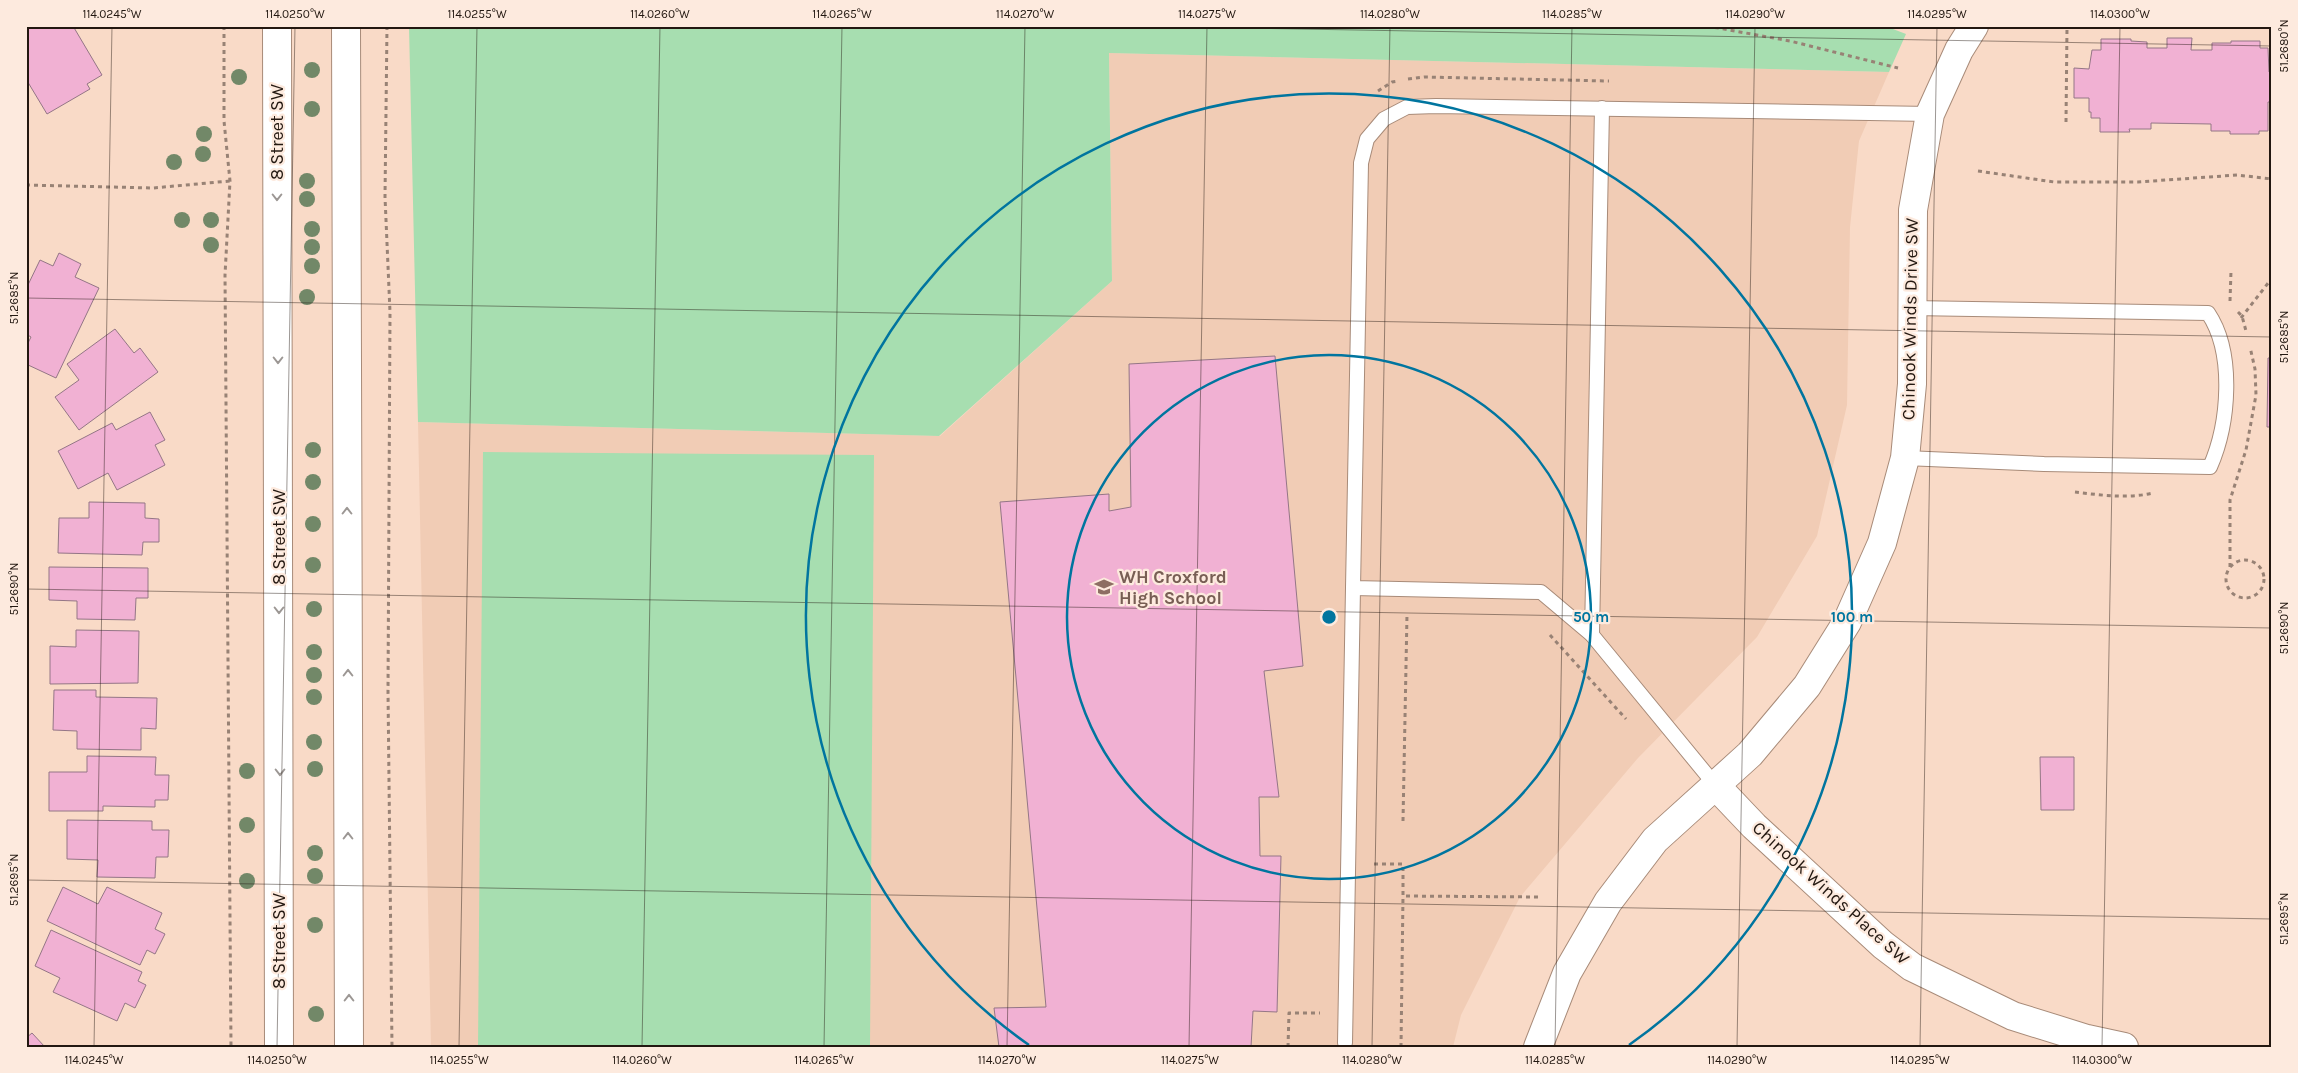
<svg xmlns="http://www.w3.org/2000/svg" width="2298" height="1073" font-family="Karla,sans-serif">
	<rect width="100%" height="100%" fill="#f9dac7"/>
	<path fill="#f1ccb5" d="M 1109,53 L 1889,72 L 1859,141 L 1850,227 L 1847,405 L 1817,536 L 1757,637 L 1638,758 L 1520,897 L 1461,1015 L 1453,1047 L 431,1047 L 418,422 L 940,436 L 1112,281 Z"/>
	<g fill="#a7deb0">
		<path d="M 409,26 L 1885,26 L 1906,34 L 1889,72 L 1109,53 L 1112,281 L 939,436 L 418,422 Z"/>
		<path d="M 483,452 L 874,455 L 870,1047 L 478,1047 Z"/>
	</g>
	<g fill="#f1b1d3" stroke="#947686">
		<path d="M 26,26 L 73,26 L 102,75 L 87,84 L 90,89 L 47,114 L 26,79 Z"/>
		<path d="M 2167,38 L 2192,38 L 2191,50 L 2212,50 L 2212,43 L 2231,43 L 2231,41 L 2260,41 L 2260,48 L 2268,48 L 2269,72 L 2272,72 L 2272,102 L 2268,102 L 2268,131 L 2259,131 L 2259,134 L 2230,134 L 2230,131 L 2211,131 L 2211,124 L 2151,123 L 2151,129 L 2129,129 L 2130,132 L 2100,132 L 2100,118 L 2091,118 L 2091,112 L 2089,112 L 2089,98 L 2074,98 L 2074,68 L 2089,69 L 2092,50 L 2101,50 L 2101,39 L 2131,39 L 2131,41 L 2147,42 L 2147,48 L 2167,48 Z"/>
		<path d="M 59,253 L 81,264 L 75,277 L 99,288 L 56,378 L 26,364 L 26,347 L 31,337 L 26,334 L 26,289 L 40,260 L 53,266 Z"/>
		<path d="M 115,329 L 134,353 L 140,348 L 158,372 L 79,430 L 55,397 L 79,380 L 67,364 Z"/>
		<path d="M 1275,356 L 1303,666 L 1264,671 L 1279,797 L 1259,797 L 1260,856 L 1281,856 L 1277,1012 L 1253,1011 L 1251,1047 L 999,1047 L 994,1008 L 1046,1007 L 1000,502 L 1109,494 L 1109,511 L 1131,507 L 1129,364 Z"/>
		<path d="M 2268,358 L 2272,358 L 2272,427 L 2267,427 Z"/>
		<path d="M 150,412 L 165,440 L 155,445 L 165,465 L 117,490 L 108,473 L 78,489 L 58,451 L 112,423 L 116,430 Z"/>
		<path d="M 89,502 L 145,503 L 145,518 L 159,519 L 159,542 L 143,542 L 142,555 L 58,553 L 59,518 L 89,518 Z"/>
		<path d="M 49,567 L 148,568 L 148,598 L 136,598 L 135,620 L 77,619 L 77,601 L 49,600 Z"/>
		<path d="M 76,630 L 139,631 L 138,683 L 50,684 L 50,646 L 76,647 Z"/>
		<path d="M 54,690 L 96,690 L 96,697 L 157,698 L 156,729 L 141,728 L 141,750 L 77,749 L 77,731 L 53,730 Z"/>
		<path d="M 87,756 L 156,757 L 155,775 L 169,775 L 168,800 L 155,800 L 155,807 L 103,806 L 103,811 L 49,811 L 49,772 L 87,772 Z"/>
		<path d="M 2040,757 L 2074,757 L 2074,810 L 2041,810 Z"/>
		<path d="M 67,820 L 152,821 L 152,830 L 169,830 L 168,857 L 156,857 L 155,878 L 97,877 L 98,860 L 67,859 Z"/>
		<path d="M 63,887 L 98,904 L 107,887 L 162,913 L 155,929 L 165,934 L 155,954 L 147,950 L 140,965 L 47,921 Z"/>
		<path d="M 51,930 L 142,972 L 138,981 L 146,985 L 135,1008 L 125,1003 L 117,1021 L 53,992 L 60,978 L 35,966 Z"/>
		<path d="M 32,1033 L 45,1047 L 26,1047 L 26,1038 Z"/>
	</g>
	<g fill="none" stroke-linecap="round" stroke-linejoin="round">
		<g stroke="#a88b79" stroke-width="16">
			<g id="service">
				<path d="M 1905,458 L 2044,464 L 2210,467 C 2229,424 2235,353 2208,313 L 1911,308"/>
				<path d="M 1592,635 L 1602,108"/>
				<path d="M 1716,786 L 1592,635 L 1541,592 L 1353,588 L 1361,163 L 1367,139 L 1384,119 L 1407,107 L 1436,106 L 1930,114"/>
				<path d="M 1345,1043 L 1353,588"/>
			</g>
		</g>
		<g stroke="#a88b79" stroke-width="30">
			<path id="minor" d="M 1716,786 L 1754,826 L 1883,945 L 1912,967 L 2013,1016 L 2087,1039 L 2124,1047"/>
		</g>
		<g stroke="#a88b79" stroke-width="30">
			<path id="tertiary" d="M 1538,1047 L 1567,973 L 1608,902 L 1655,840 L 1750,754 L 1807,686 L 1847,622 L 1882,543 L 1905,458 L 1912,384 L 1913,210 L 1930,114 L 1959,50 L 1974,26"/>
		</g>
		<g stroke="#a88b79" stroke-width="30">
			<g id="secondary">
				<path d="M 277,26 L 279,1047"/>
				<path d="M 346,26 L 349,1047"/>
			</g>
		</g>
		<g stroke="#988275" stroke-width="3" stroke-dasharray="4 4" stroke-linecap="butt">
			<path d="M 224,26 L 224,121 L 230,181 L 225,275 L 231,1047"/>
			<path d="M 387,26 L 385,197 L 390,312 L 388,691 L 392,1047"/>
			<path d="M 1707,26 L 1790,41 L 1898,68"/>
			<path d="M 1408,79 L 1424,77 L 1609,81"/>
			<path d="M 1378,91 L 1392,82 L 1399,81"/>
			<path d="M 2066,122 L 2067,28"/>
			<path d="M 1978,171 L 2054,182 L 2138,182 L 2237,175 L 2272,179"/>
			<path d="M 26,185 L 153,188 L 230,181"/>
			<path d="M 2230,301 L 2231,271"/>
			<path d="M 2238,312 L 2242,316 L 2246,331"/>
			<path d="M 2241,318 L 2272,278"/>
			<path d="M 2075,492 C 2100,495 2127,499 2153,493"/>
			<circle cx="2245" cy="579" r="19"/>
			<path d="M 2230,567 L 2230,500 L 2246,450 L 2256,395 L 2255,369 L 2250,347"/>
			<path d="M 1550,635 L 1626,719"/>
			<path d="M 1403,821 L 1407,614"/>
			<path d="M 1374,864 L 1403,864 L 1403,896 L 1540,897"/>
			<path d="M 1288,1047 L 1289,1013 L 1320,1013"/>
			<path d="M 1401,1047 L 1403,896"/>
		</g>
		<use href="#service" stroke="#fff" stroke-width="14"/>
		<use href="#minor" stroke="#fff" stroke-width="28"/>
		<use href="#tertiary" stroke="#fff" stroke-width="28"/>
		<use href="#secondary" stroke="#fff" stroke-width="28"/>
	</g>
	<g fill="#728868">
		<circle cx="312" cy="70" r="8"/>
		<circle cx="239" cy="77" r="8"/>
		<circle cx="312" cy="109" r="8"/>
		<circle cx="204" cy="134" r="8"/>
		<circle cx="203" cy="154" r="8"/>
		<circle cx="174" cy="162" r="8"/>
		<circle cx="307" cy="181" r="8"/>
		<circle cx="307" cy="199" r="8"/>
		<circle cx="182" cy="220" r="8"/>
		<circle cx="211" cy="220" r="8"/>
		<circle cx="312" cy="229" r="8"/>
		<circle cx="211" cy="245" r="8"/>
		<circle cx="312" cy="247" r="8"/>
		<circle cx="312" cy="266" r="8"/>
		<circle cx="307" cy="297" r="8"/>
		<circle cx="313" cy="450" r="8"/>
		<circle cx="313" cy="482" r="8"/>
		<circle cx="313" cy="524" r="8"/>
		<circle cx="313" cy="565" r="8"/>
		<circle cx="314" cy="609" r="8"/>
		<circle cx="314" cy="652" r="8"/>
		<circle cx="314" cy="675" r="8"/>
		<circle cx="314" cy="697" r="8"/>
		<circle cx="314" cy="742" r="8"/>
		<circle cx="315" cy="769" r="8"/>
		<circle cx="247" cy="771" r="8"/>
		<circle cx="247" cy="825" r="8"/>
		<circle cx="315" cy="853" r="8"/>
		<circle cx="315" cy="876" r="8"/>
		<circle cx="247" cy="881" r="8"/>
		<circle cx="315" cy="925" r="8"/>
		<circle cx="316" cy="1014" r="8"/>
	</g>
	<defs><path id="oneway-chevron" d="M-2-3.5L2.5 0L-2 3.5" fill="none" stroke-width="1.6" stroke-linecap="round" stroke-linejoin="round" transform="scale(1.25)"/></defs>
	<g stroke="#9c9794">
		<use href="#oneway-chevron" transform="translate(277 197) rotate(90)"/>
		<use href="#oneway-chevron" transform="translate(278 360) rotate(90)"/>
		<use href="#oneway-chevron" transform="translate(347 511) rotate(-90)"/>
		<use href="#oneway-chevron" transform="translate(279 610) rotate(90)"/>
		<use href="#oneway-chevron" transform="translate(348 673) rotate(-90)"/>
		<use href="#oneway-chevron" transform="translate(280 772) rotate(90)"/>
		<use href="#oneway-chevron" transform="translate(348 836) rotate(-90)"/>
		<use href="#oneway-chevron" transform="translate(349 998) rotate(-90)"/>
	</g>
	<path fill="none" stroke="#231811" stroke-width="1" stroke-opacity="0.45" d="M 1127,26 L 2272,46M 26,298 L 2272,337M 26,589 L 2272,628M 26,880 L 2272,919M 94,1047 L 112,26M 277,1047 L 295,26M 459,1047 L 477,26M 642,1047 L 660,26M 824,1047 L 842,26M 1007,1047 L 1025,26M 1189,1047 L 1207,26M 1372,1047 L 1390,26M 1555,1047 L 1572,26M 1737,1047 L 1755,26M 1920,1047 L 1937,26M 2102,1047 L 2120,26"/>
	<g fill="none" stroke="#00759f" stroke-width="2.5">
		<circle cx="1329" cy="617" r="262"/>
		<path d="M1029 1045A523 523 0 1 1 1629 1045"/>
	</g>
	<defs>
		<g id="school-bare" transform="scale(1.5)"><path d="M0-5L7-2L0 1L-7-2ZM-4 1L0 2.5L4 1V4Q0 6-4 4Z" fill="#8d6e63" stroke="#fdeade" stroke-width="2.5" paint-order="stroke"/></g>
	</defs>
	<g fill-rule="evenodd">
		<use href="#school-bare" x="1104" y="587"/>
	</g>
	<g text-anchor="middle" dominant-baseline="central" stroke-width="4.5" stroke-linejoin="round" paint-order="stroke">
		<g font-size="18" fill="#231811" stroke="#fdeade">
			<text transform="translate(277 132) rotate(-90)">8 Street SW</text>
			<text transform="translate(1910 319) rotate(-89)">Chinook Winds Drive SW</text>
			<text transform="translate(279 537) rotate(-90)">8 Street SW</text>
			<text transform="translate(1831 893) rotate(42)">Chinook Winds Place SW</text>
			<text transform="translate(279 941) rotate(-90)">8 Street SW</text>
		</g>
		<g font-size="18" font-weight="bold" fill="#785e54" stroke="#fdeade" text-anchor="start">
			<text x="1119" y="577">WH Croxford<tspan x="1119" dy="21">High School</tspan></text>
		</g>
	</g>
	<circle cx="1329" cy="617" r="8" fill="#00759f" stroke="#fdeade" stroke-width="2.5"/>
	<g font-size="15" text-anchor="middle" font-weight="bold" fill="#00759f" stroke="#fdeade" stroke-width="4.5" stroke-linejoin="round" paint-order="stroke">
		<text x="1591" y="622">50 m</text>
		<text x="1852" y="622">100 m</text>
	</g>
	<rect width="2298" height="1073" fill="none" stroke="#fdeade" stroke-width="55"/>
	<rect x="28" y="28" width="2242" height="1018" fill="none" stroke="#231811" stroke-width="2"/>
	<g font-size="12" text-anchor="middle" fill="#231811">
		<text x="112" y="18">114.0245°W</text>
		<text x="295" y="18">114.0250°W</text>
		<text x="477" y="18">114.0255°W</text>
		<text x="660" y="18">114.0260°W</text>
		<text x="842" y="18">114.0265°W</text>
		<text x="1025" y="18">114.0270°W</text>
		<text x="1207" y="18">114.0275°W</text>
		<text x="1390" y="18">114.0280°W</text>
		<text x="1572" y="18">114.0285°W</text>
		<text x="1755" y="18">114.0290°W</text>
		<text x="1937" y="18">114.0295°W</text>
		<text x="2120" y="18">114.0300°W</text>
		<text transform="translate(2284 46) rotate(-90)" y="4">51.2680°N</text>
		<text transform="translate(14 298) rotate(-90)" y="4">51.2685°N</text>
		<text transform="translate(2284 337) rotate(-90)" y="4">51.2685°N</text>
		<text transform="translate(14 589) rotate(-90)" y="4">51.2690°N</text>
		<text transform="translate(2284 628) rotate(-90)" y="4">51.2690°N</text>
		<text transform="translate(14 880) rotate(-90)" y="4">51.2695°N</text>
		<text transform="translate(2284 919) rotate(-90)" y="4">51.2695°N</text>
		<text x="94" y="1064">114.0245°W</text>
		<text x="277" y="1064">114.0250°W</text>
		<text x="459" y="1064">114.0255°W</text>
		<text x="642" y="1064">114.0260°W</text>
		<text x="824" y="1064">114.0265°W</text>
		<text x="1007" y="1064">114.0270°W</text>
		<text x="1190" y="1064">114.0275°W</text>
		<text x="1372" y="1064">114.0280°W</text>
		<text x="1555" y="1064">114.0285°W</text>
		<text x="1737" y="1064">114.0290°W</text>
		<text x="1920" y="1064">114.0295°W</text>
		<text x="2102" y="1064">114.0300°W</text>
	</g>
</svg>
